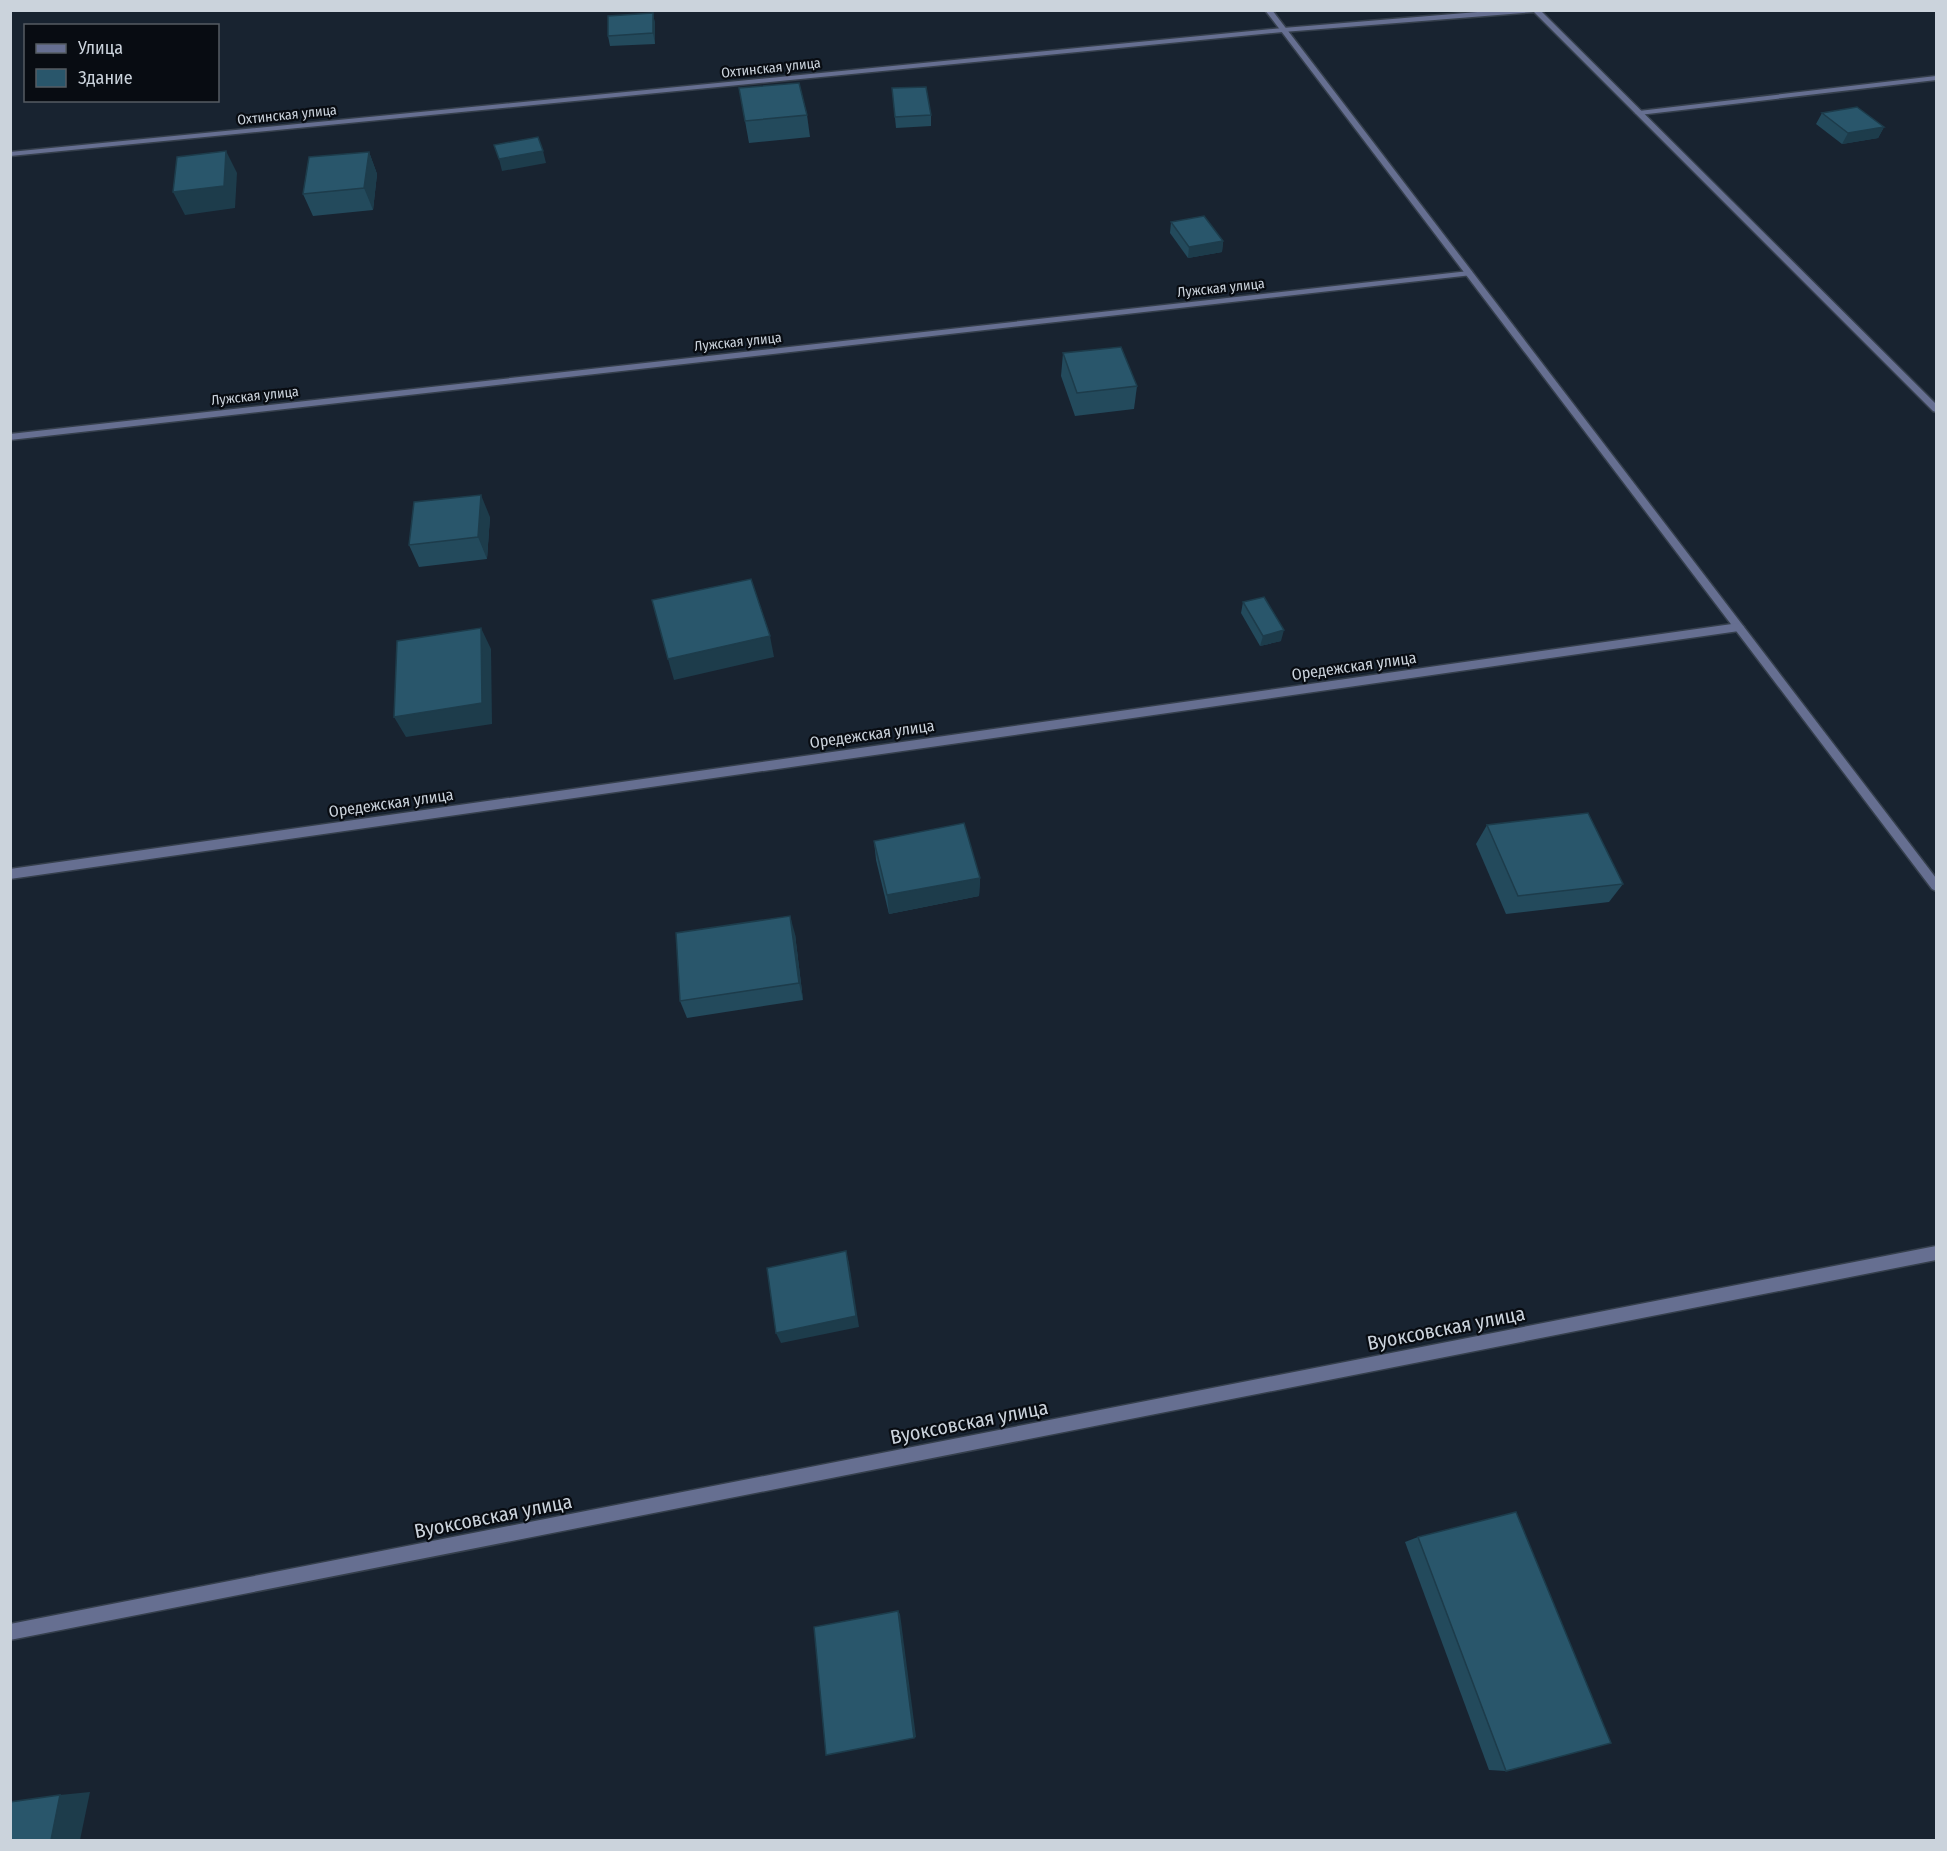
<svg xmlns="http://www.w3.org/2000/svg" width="1947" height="1851" font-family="'Fira Sans Condensed',sans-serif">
	<rect width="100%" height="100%" fill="#182330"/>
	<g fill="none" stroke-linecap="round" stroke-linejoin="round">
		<g stroke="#353f4c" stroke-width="3">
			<g id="service">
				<path d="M 1265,10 L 1272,10 L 1936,878 L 1936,891 L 1932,889 Z"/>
				<path d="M 1936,76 L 1936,80 L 1639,115 L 1635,113 L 1639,111 Z"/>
			</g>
		</g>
		<g stroke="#353f4c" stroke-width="3">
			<g id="minor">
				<path d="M 1502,10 L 1540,10 L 1936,404 L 1936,412 L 1933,411 L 1534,12 L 1283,32 L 10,156 L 10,152 L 1283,28 Z"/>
				<path d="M 1469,271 L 1472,271 L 1472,275 L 10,440 L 10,434 Z"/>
				<path d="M 1739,623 L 1744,627 L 1739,631 L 10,879 L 10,869 Z"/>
				<path d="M 1936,1246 L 1936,1260 L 10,1640 L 10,1624 Z"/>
			</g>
		</g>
		<use href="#service" fill="#666f91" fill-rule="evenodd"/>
		<use href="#minor" fill="#666f91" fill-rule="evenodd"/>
	</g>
	<g fill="#234a5c">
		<path d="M 653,13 L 655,24 L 655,44 L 610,46 L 608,36 Z"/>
		<path d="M 739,88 L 807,115 L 810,137 L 749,143 Z"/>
		<path d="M 892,88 L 931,115 L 931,126 L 896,128 Z"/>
		<path d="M 1822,113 L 1884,127 L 1878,138 L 1842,144 L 1816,124 Z"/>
		<path d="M 369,152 L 377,174 L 373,210 L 313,216 L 303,194 Z"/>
		<path d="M 1171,222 L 1223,241 L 1222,252 L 1188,258 L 1170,233 Z"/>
		<path d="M 1063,353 L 1137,386 L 1134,409 L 1075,416 L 1061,376 Z"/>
		<path d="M 490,517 L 487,559 L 419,567 L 409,545 Z"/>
		<path d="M 1243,602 L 1281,641 L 1260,646 L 1241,613 Z"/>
		<path d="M 1487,825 L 1623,884 L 1609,902 L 1506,914 L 1476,844 Z"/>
		<path d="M 874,841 L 980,878 L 979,896 L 889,914 L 876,860 Z"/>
		<path d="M 795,934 L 803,1000 L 687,1018 L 680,1001 Z"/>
		<path d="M 1418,1537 L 1506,1771 L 1489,1770 L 1405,1542 Z"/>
	</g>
	<g fill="#1d3c4b">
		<path d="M 653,13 L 655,24 L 655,44 L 653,33 Z"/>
		<path d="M 1884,127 L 1878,138 L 1842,144 L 1848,133 Z"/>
		<path d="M 226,151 L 237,173 L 235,208 L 185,215 L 173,192 Z"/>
		<path d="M 543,151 L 546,163 L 502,171 L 499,159 Z"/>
		<path d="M 369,152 L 377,174 L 373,210 L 364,188 Z"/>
		<path d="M 1223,241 L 1222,252 L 1188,258 L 1189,247 Z"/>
		<path d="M 481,495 L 490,517 L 487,559 L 478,537 Z"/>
		<path d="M 481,628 L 491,649 L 492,724 L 406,737 L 394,717 Z"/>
		<path d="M 1284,630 L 1281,641 L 1260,646 L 1263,636 Z"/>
		<path d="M 770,636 L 774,657 L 674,680 L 668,659 Z"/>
		<path d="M 980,878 L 979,896 L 889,914 L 887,895 Z"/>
		<path d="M 790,916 L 795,934 L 803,1000 L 799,983 Z"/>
		<path d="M 846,1251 L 849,1263 L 859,1327 L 781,1343 L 776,1333 Z"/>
		<path d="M 898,1611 L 900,1614 L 916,1737 L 914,1738 Z"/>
		<path d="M 90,1792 L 80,1840 L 51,1840 L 60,1795 Z"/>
	</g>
	<g fill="#29566b" stroke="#1d3c4b" stroke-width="1.5">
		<path d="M 653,13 L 653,33 L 608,36 L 608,16 Z"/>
		<path d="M 799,83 L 807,115 L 745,121 L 739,88 Z"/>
		<path d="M 926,87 L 931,115 L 895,117 L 892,88 Z"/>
		<path d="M 1857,107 L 1884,127 L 1848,133 L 1822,113 Z"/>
		<path d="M 538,137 L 543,151 L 499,159 L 494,145 Z"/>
		<path d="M 226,151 L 224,186 L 173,192 L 177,157 Z"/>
		<path d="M 369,152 L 364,188 L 303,194 L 309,157 Z"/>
		<path d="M 1204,216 L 1223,241 L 1189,247 L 1171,222 Z"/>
		<path d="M 1121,347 L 1137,386 L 1077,393 L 1063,353 Z"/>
		<path d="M 481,495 L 478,537 L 409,545 L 414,502 Z"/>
		<path d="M 751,579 L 770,636 L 668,659 L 652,600 Z"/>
		<path d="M 1264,597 L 1284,630 L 1263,636 L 1243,602 Z"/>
		<path d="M 481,628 L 482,703 L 394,717 L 397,641 Z"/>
		<path d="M 1588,813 L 1623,884 L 1518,896 L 1487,825 Z"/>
		<path d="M 964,823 L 980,878 L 887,895 L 874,841 Z"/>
		<path d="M 790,916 L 799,983 L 680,1001 L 676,933 Z"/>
		<path d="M 846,1251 L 856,1316 L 776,1333 L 767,1268 Z"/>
		<path d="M 1516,1512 L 1611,1743 L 1506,1771 L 1418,1537 Z"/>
		<path d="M 898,1611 L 914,1738 L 826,1755 L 814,1627 Z"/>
		<path d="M 60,1795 L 51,1840 L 10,1840 L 10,1802 Z"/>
	</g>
	<g text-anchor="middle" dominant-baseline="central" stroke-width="4.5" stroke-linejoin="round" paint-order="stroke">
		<g font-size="14" fill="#cbd3dc" stroke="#080c12">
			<text transform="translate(771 68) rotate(-6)">Охтинская улица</text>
			<text transform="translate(287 115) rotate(-6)">Охтинская улица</text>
			<text transform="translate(1221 288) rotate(-6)">Лужская улица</text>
			<text transform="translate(738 342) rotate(-6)">Лужская улица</text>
			<text transform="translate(255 396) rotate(-6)">Лужская улица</text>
		</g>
		<g font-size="16" fill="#cbd3dc" stroke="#080c12">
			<text transform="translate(1354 666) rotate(-8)">Оредежская улица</text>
			<text transform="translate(872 734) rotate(-8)">Оредежская улица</text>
			<text transform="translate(391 803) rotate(-8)">Оредежская улица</text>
		</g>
		<g font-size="20" fill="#cbd3dc" stroke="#080c12">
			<text transform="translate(1446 1328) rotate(-11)">Вуоксовская улица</text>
			<text transform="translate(969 1422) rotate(-11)">Вуоксовская улица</text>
			<text transform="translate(493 1516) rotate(-11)">Вуоксовская улица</text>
		</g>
	</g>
	<rect width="1947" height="1851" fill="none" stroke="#cbd3dc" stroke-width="24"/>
	<rect x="24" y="24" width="195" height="78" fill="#080c12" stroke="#565c63" stroke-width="1.5"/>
	<rect x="36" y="44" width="30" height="9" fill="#666f91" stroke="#565c63" stroke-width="1.5"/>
	<text x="78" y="54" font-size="18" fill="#cbd3dc">Улица</text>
	<rect x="36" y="69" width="30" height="18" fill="#29566b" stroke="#565c63" stroke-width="1.5"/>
	<text x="78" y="84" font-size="18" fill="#cbd3dc">Здание</text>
</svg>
